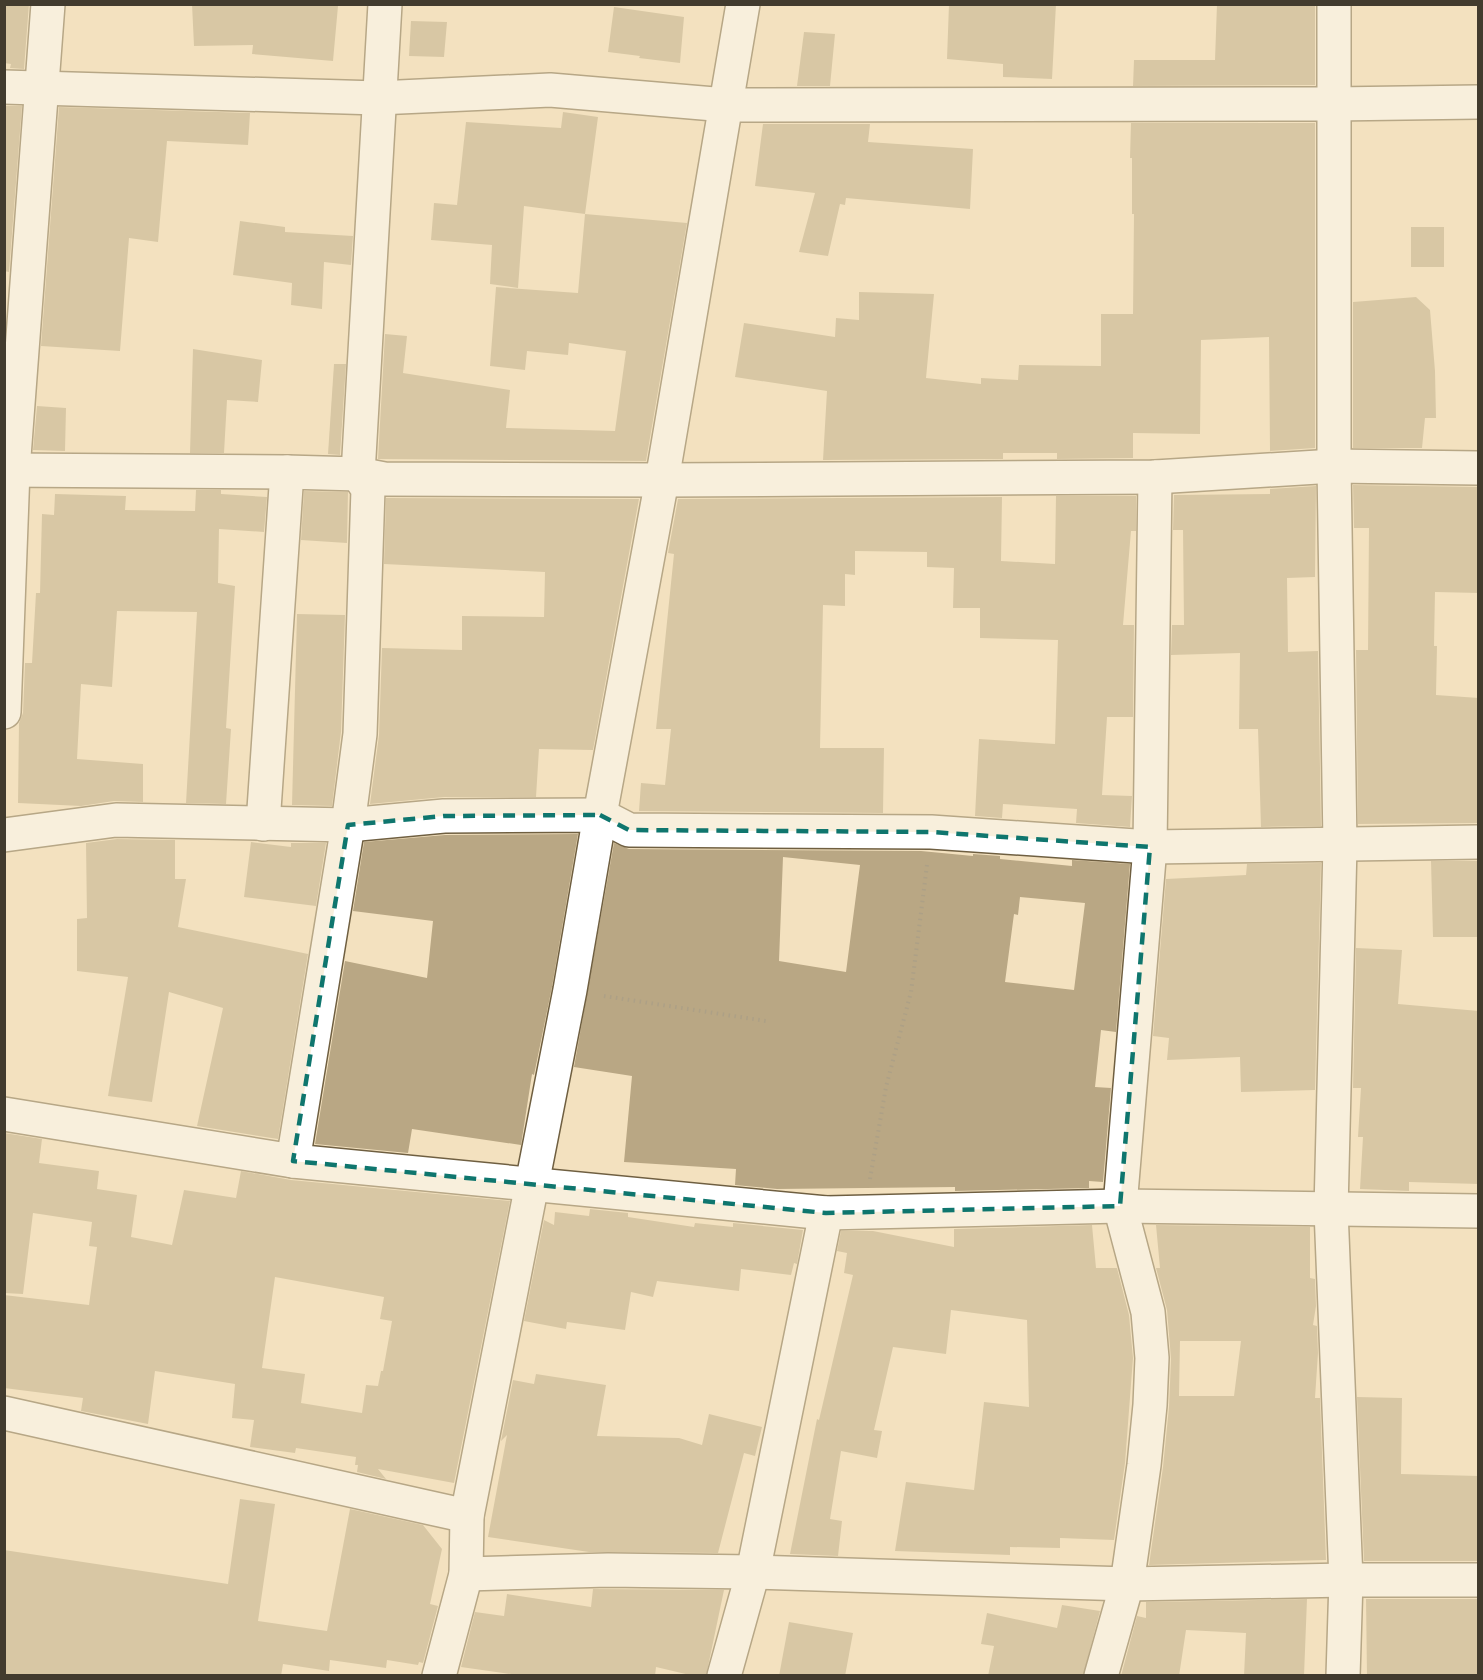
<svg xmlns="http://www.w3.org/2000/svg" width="1483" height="1680" font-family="'IBM Plex Serif',serif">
	<rect width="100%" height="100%" fill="#f3e1bf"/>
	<g fill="#b9a784" fill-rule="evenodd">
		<path d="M 4,4 L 29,4 L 24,69 L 10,68 L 11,64 L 4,63 Z"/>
		<path d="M 192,4 L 336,4 L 338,6 L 333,61 L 252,54 L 253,45 L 194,46 Z"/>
		<path d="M 949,4 L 1056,4 L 1052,79 L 1003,77 L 1003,64 L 947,59 Z"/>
		<path d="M 1217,4 L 1315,4 L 1315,85 L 1133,86 L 1134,60 L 1215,60 Z"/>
		<path d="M 614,7 L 684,17 L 680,63 L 639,58 L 640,56 L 608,52 Z"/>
		<path d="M 411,21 L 447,22 L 444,57 L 409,56 Z"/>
		<path d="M 804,32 L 835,34 L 830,86 L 797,86 Z"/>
		<path d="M 5,106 L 22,106 L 9,272 L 4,271 Z"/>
		<path d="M 59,107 L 250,113 L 248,145 L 167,141 L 158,242 L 129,238 L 120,351 L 41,346 Z"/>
		<path d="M 563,112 L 598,117 L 585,214 L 524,206 L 518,288 L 490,284 L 492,245 L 431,240 L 434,203 L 457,205 L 466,122 L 561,128 Z"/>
		<path d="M 1131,123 L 1315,123 L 1315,448 L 1270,451 L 1269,337 L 1201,340 L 1200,434 L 1133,433 L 1133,458 L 1057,459 L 1057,453 L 1003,453 L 1003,459 L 823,460 L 827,391 L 735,377 L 744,323 L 835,337 L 836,318 L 859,320 L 859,292 L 934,294 L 926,378 L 981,384 L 981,378 L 1018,380 L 1019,365 L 1101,366 L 1101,314 L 1133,314 L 1134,214 L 1132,214 L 1132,158 L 1130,158 Z"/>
		<path d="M 763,124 L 870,124 L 868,142 L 973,149 L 970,209 L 846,198 L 845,205 L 840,204 L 828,256 L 799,252 L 815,193 L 755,186 Z"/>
		<path d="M 585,214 L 687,223 L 646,461 L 378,459 L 385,334 L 407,336 L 403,373 L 510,390 L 506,428 L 615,431 L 626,351 L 569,343 L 568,355 L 527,351 L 525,370 L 490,366 L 496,287 L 578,293 Z"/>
		<path d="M 240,221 L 285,227 L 285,232 L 353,236 L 351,265 L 324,262 L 322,309 L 291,305 L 292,283 L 233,275 Z"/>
		<rect x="1411" y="227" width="33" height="40"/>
		<path d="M 1416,297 L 1430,310 L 1435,371 L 1436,418 L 1425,418 L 1422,448 L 1353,448 L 1353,302 Z"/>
		<path d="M 193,349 L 262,360 L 258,402 L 227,400 L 224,453 L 190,453 Z"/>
		<path d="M 334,364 L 346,364 L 340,455 L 328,454 Z"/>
		<path d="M 37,406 L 66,408 L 65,451 L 33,450 Z"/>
		<path d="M 1353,485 L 1479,487 L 1479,593 L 1435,592 L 1434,646 L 1437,646 L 1436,695 L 1479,698 L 1479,823 L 1358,824 L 1356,650 L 1368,650 L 1369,528 L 1354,528 Z"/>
		<path d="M 1316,486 L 1315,577 L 1287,578 L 1288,652 L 1318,651 L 1321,826 L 1261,827 L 1258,729 L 1239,729 L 1240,653 L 1171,655 L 1172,625 L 1184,625 L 1183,530 L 1173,530 L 1174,495 L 1270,494 L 1270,489 Z"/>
		<path d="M 196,490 L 221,490 L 221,494 L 267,497 L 264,532 L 219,529 L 218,583 L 235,586 L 226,728 L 231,729 L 226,804 L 186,803 L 197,612 L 117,611 L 112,687 L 81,684 L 77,759 L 143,764 L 143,802 L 114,801 L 81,806 L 18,803 L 19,723 L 23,713 L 25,663 L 32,663 L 36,593 L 40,593 L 42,514 L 54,515 L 55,494 L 126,496 L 125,510 L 195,511 Z"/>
		<path d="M 304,491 L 348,492 L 347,543 L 301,540 Z"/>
		<path d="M 1056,496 L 1136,496 L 1136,531 L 1131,531 L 1123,625 L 1134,625 L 1133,717 L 1107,717 L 1102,795 L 1132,796 L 1130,827 L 1076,823 L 1077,809 L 1003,804 L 1002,818 L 975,816 L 979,739 L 1055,744 L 1058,640 L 980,638 L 980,608 L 953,608 L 954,568 L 927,567 L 927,552 L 855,551 L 855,575 L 845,574 L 845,606 L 823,605 L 820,748 L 884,748 L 883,813 L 639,811 L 641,783 L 665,785 L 671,729 L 656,729 L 674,554 L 668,553 L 678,499 L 1002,497 L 1001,561 L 1055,564 Z"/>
		<path d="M 386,498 L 639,499 L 593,750 L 539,749 L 536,797 L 444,797 L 370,804 L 379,735 L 382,648 L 462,650 L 462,616 L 544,617 L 545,572 L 384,564 Z"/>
		<path d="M 297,614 L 345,615 L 341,732 L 332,806 L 292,805 Z"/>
		<path d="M 578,834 L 552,987 L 534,1075 L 532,1074 L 521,1145 L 412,1129 L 408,1153 L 315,1144 L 345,961 L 427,978 L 433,921 L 353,911 L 364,842 L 445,835 Z"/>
		<path d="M 117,839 L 175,840 L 175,879 L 186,879 L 178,927 L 308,954 L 278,1139 L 197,1126 L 223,1008 L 169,992 L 152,1102 L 108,1096 L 128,977 L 77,971 L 77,919 L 87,918 L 86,843 Z"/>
		<path d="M 251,842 L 291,847 L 291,843 L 326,843 L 316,906 L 244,897 Z"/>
		<path d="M 614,843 L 629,849 L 921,851 L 973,856 L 973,854 L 1000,856 L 1000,859 L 1072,866 L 1072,860 L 1130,864 L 1116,1032 L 1101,1030 L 1095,1087 L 1111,1088 L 1103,1182 L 1089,1181 L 1089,1188 L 955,1191 L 955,1187 L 777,1189 L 735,1185 L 736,1169 L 624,1162 L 632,1076 L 574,1067 ZM 783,857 L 860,865 L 846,972 L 779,961 ZM 1020,897 L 1085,903 L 1074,990 L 1005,982 L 1014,914 L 1018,915 Z"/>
		<path d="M 1431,861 L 1479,861 L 1479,937 L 1433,937 Z"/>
		<path d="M 1321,863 L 1315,1090 L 1241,1092 L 1240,1057 L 1167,1060 L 1169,1038 L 1153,1036 L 1166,879 L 1246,875 L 1247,864 Z"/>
		<path d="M 1356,948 L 1402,950 L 1398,1004 L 1479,1011 L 1479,1184 L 1409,1182 L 1409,1191 L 1360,1189 L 1363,1137 L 1358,1137 L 1361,1088 L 1353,1088 Z"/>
		<path d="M 4,1133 L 42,1139 L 39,1163 L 99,1171 L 97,1189 L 137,1195 L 131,1237 L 172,1245 L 184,1190 L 236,1198 L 241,1171 L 291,1180 L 510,1201 L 454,1483 L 378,1469 L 386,1479 L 357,1472 L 358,1465 L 355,1465 L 356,1457 L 296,1448 L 295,1453 L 250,1447 L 254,1420 L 232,1418 L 235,1384 L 155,1371 L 148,1424 L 81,1411 L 83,1398 L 4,1388 L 4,1295 L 89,1305 L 97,1247 L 89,1246 L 92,1222 L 33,1213 L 23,1294 L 4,1293 ZM 275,1277 L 384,1297 L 380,1319 L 392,1321 L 383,1371 L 381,1371 L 378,1386 L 366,1385 L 362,1413 L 301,1403 L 305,1374 L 262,1368 Z"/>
		<path d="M 590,1209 L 628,1213 L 628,1217 L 694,1227 L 695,1223 L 733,1227 L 733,1223 L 803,1230 L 797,1264 L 794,1263 L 791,1275 L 741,1269 L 739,1291 L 657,1281 L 653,1297 L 631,1292 L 625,1330 L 567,1322 L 566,1329 L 524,1321 L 544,1220 L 554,1225 L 555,1212 L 589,1216 Z"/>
		<path d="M 1092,1225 L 1096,1268 L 1117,1268 L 1129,1315 L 1133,1358 L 1125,1463 L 1114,1540 L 1060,1538 L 1060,1548 L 1010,1547 L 1010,1555 L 895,1551 L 906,1482 L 974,1490 L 984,1402 L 1029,1407 L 1027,1320 L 951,1310 L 946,1354 L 893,1347 L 874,1430 L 882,1431 L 877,1458 L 841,1451 L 830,1519 L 842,1521 L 838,1556 L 790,1554 L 817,1419 L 819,1420 L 853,1275 L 844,1273 L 847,1253 L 837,1251 L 841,1231 L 873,1231 L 954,1247 L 954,1229 Z"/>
		<path d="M 1156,1225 L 1310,1227 L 1310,1278 L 1315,1279 L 1316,1306 L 1313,1325 L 1317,1326 L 1318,1353 L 1315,1398 L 1320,1398 L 1326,1560 L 1149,1565 L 1163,1467 L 1169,1407 L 1171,1359 L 1167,1310 L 1156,1268 L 1160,1268 ZM 1180,1341 L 1241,1341 L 1234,1396 L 1179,1396 Z"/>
		<path d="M 536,1374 L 606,1385 L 597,1436 L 679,1438 L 702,1445 L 709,1414 L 762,1427 L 755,1456 L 744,1453 L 718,1553 L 589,1552 L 488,1537 L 507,1435 L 501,1441 L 513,1380 L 534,1384 Z"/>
		<path d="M 1357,1397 L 1402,1398 L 1401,1474 L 1479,1476 L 1479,1561 L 1364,1561 Z"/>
		<path d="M 240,1499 L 275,1504 L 258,1621 L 327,1631 L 350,1509 L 423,1525 L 442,1549 L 430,1604 L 438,1606 L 423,1663 L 419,1662 L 418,1665 L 387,1660 L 386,1668 L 330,1660 L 329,1671 L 283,1664 L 281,1676 L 4,1676 L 4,1550 L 228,1584 Z"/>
		<path d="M 593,1589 L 724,1590 L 706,1676 L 694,1676 L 656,1667 L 655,1676 L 525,1676 L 461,1667 L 475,1612 L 504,1616 L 507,1594 L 591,1607 Z"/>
		<path d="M 1307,1599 L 1304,1676 L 1244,1676 L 1246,1633 L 1186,1630 L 1179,1676 L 1121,1676 L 1137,1616 L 1146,1618 L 1146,1602 Z"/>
		<path d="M 1366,1599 L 1479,1599 L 1479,1676 L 1367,1676 Z"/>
		<path d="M 1062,1605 L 1100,1611 L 1083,1676 L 988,1676 L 994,1646 L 981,1644 L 987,1613 L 1057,1628 Z"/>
		<path d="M 789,1622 L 853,1633 L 845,1676 L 779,1676 Z"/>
	</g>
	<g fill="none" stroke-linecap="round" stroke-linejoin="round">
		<g stroke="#6f5f41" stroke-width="36">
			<g id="minor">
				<path d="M 1334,4 L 1334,466 L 1340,845 L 1331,1210 L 1346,1580 L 1343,1676"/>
				<path d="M 4,87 L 378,98 L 550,90 L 726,105 L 1333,104 L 1478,102"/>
				<path d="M 4,470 L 287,472 L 358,474 L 384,479 L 662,480 L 1155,477 L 1334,466 L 1478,468"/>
				<path d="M 4,712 L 13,470 L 48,4"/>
				<path d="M 263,824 L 287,472"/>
				<path d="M 4,835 L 116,820 L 348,825 L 444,816 L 600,815 L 629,830 L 931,832 L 1150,847 L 1478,842"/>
				<path d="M 4,1114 L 293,1161 L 826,1213 L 1120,1206 L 1478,1211"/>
				<path d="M 293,1161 L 348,825 L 360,734 L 368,489 L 358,474 L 385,4"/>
				<path d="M 4,1413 L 467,1516"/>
				<path d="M 466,1574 L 608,1570 L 753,1572 L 1127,1584 L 1346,1580 L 1478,1580"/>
				<path d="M 439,1676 L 466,1574 L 467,1516 L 570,990 L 600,815 L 662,480 L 743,4"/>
				<path d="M 724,1676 L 753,1572 L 826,1213"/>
				<path d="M 1101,1676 L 1127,1584 L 1144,1465 L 1150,1405 L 1152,1358 L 1148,1312 L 1120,1206 L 1150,847 L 1155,477"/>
			</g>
		</g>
		<g stroke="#ada086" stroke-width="4" stroke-dasharray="1.5 4.5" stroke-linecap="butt">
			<path d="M 604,996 L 766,1021"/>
			<path d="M 870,1179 L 886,1087 L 911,992 L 927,865"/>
		</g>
		<use href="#minor" stroke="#fff" stroke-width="33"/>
	</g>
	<path d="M0 0H1483V1680H0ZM 600,815 L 629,830 L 931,832 L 1150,847 L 1120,1206 L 826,1213 L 293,1161 L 348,825 L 444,816 Z" fill="#f3e1bf" fill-opacity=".55" fill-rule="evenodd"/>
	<path fill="none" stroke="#0f766e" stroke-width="4.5" stroke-dasharray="12 8" stroke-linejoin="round" d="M 600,815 L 629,830 L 931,832 L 1150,847 L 1120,1206 L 826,1213 L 293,1161 L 348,825 L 444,816 Z"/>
	<rect width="1483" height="1680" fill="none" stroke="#423b2e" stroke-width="12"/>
</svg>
